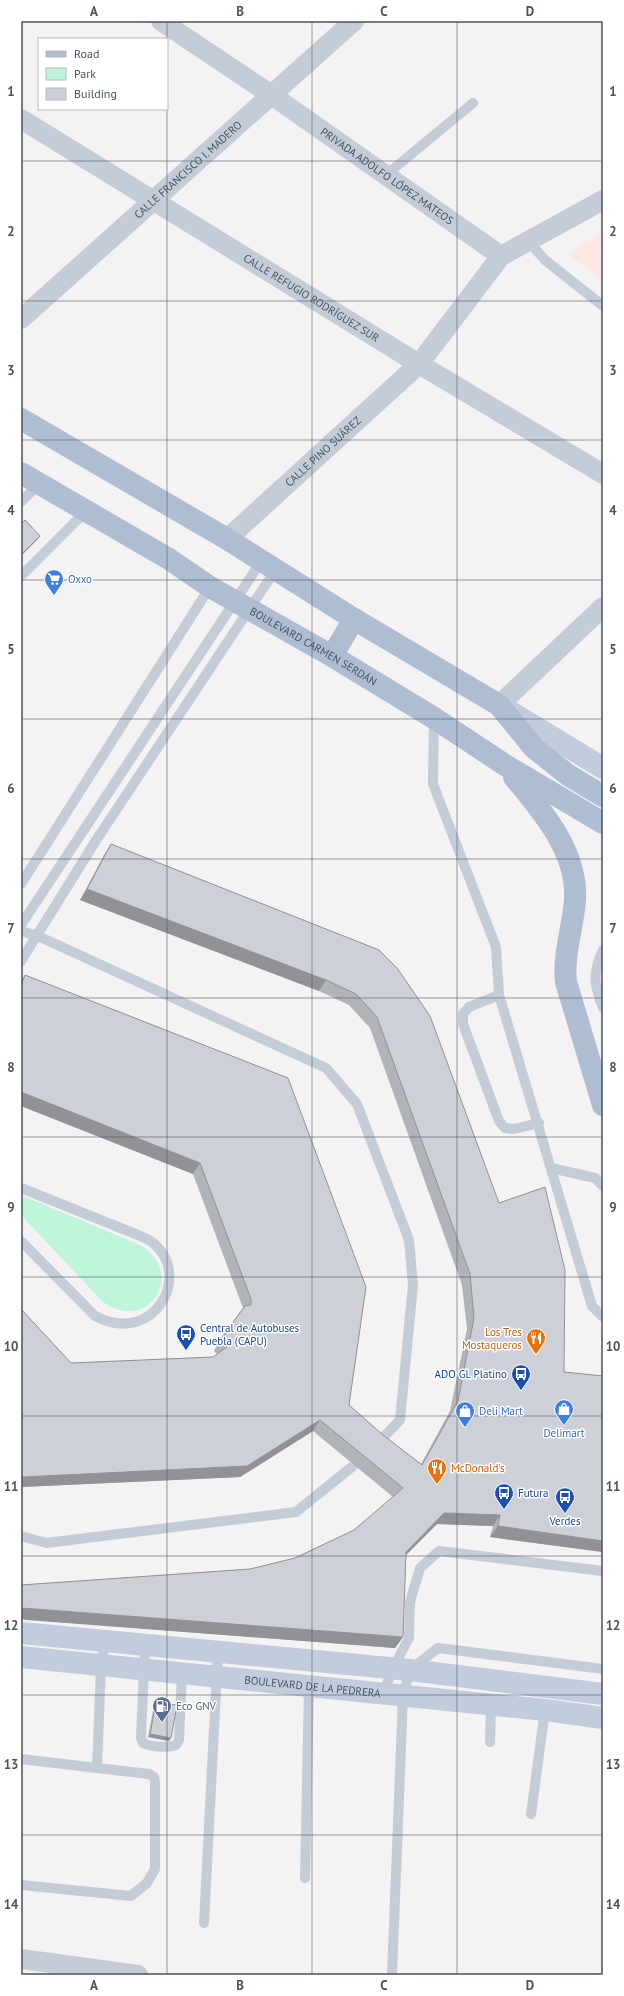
<svg xmlns="http://www.w3.org/2000/svg" width="624" height="1996" font-family="'PT Sans',sans-serif">
	<rect width="100%" height="100%" fill="#f4f2f2"/>
	<path fill="#fde8e2" d="M 603,231 L 603,280 L 568,254 Z"/>
	<path fill="#bef4d9" d="M 21,1195 L 140,1245 C 188,1274 147,1335 102,1301 L 21,1215 Z"/>
	<g fill="none" stroke-linecap="round" stroke-linejoin="round">
		<g stroke="#c4ccd7" stroke-width="10">
			<path d="M 386,175 L 473,103"/>
			<path d="M 529,242 L 545,260 L 603,306"/>
			<path d="M 21,502 L 39,484"/>
			<path d="M 21,576 L 86,511"/>
			<path d="M 434,718 L 433,784 L 496,947 L 499,995 L 592,1306 L 603,1317"/>
			<path d="M 21,884 L 210,587"/>
			<path d="M 21,925 L 262,560"/>
			<path d="M 21,931 L 38,936 L 326,1068 L 357,1104 L 409,1240 L 413,1285 L 400,1420 L 375,1446"/>
			<path d="M 603,950 C 592,973 594,985 603,1008"/>
			<path d="M 21,961 L 95,842 L 276,569"/>
			<path d="M 499,995 L 469,1007 L 463,1014 L 463,1024 L 499,1121 L 505,1128 L 514,1129 L 539,1123"/>
			<path d="M 551,1168 L 595,1178 L 603,1186"/>
			<path d="M 21,1188 L 138,1235 C 143,1237 148,1239 152,1242 C 194,1275 154,1347 95,1316 L 21,1241"/>
			<path d="M 21,1536 L 46,1543 L 296,1512 L 353,1466"/>
			<path d="M 145,1645 L 141,1738 L 143,1743 C 152,1747 167,1748 176,1745 L 179,1740 L 182,1673"/>
			<path d="M 383,1694 L 393,1668 L 409,1638 L 410,1602 L 420,1568 L 439,1551 L 603,1571"/>
			<path d="M 490,1742 L 491,1704"/>
			<path d="M 21,1759 L 97,1768"/>
			<path d="M 531,1814 L 545,1710"/>
			<path d="M 305,1878 L 309,1686"/>
			<path d="M 21,1885 L 131,1896 L 147,1883 L 155,1869 L 155,1782 L 154,1777 L 149,1774 L 97,1768 L 101,1666 L 105,1641"/>
			<path d="M 204,1923 L 218,1652"/>
			<path d="M 392,1975 L 403,1696 L 410,1670 L 438,1648 L 603,1669"/>
		</g>
		<g stroke="#c4ccd7" stroke-width="20">
			<path id="s1" d="M 161,21 L 273,96 L 501,256"/>
			<path id="s2" d="M 21,119 L 419,364 L 603,474"/>
			<path id="s3" d="M 21,319 L 354,21"/>
			<path id="s4" d="M 227,539 L 419,364 L 501,256 L 603,200"/>
			<path d="M 499,705 L 603,607"/>
			<path d="M 21,1959 L 138,1975"/>
		</g>
		<g stroke="#c3ccdc" stroke-width="22">
			<path d="M 501,706 L 603,768"/>
			<path d="M 21,1633 L 410,1670 L 603,1694"/>
			<path id="s5" d="M 21,1657 L 545,1710 L 603,1718"/>
		</g>
		<g stroke="#afbdd2" stroke-width="22">
			<path d="M 21,419 L 227,539 L 354,619 L 499,705 L 534,748 L 568,775 L 603,796"/>
			<path id="s6" d="M 21,473 L 169,559 L 210,587 L 332,656 L 434,718 L 505,765 L 603,823"/>
			<path d="M 332,656 L 354,619"/>
			<path d="M 514,777 C 542,811 578,852 575,900 C 573,928 563,954 566,982 L 603,1105"/>
		</g>
	</g>
	<g fill="#b0b3b8">
		<path d="M 111,844 L 379,950 L 499,1203 L 564,1372 L 603,1376 L 603,1552 L 490,1537 L 493,1526 L 437,1524 L 406,1555 L 403,1637 L 395,1648 L 21,1619 L 21,1585 L 250,1569 L 295,1558 L 354,1530 L 393,1497 L 313,1431 L 240,1477 L 21,1487 L 21,1309 L 71,1363 L 213,1357 L 217,1354 L 214,1351 L 220,1339 L 243,1308 L 193,1174 L 21,1106 L 21,980 L 25,975 L 288,1078 L 349,1405 L 383,1435 L 421,1464 L 450,1411 L 467,1329 L 462,1285 L 370,1028 L 349,1005 L 319,991 L 80,900 L 104,855 Z"/>
		<path d="M 156,1702 L 169,1741 L 148,1737 L 154,1705 Z"/>
	</g>
	<g fill="#909296">
		<path d="M 40,536 L 38,539 L 21,556 L 21,555 Z"/>
		<path d="M 87,889 L 326,980 L 319,991 L 80,900 Z"/>
		<path d="M 21,1092 L 200,1163 L 193,1174 L 21,1106 Z"/>
		<path d="M 320,1420 L 313,1431 L 240,1477 L 21,1487 L 21,1479 L 23,1477 Z"/>
		<path d="M 444,1513 L 500,1515 L 493,1526 L 437,1524 L 399,1562 L 406,1552 Z"/>
		<path d="M 498,1526 L 603,1541 L 603,1552 L 490,1537 Z"/>
		<path d="M 21,1608 L 403,1637 L 395,1648 L 27,1620 L 21,1619 Z"/>
		<path d="M 150,1734 L 171,1738 L 169,1741 L 148,1737 Z"/>
	</g>
	<g fill="#cdd0d6" stroke="#909296">
		<path d="M 25,520 L 40,536 L 21,555 L 21,524 Z"/>
		<path d="M 111,844 L 379,950 L 397,968 L 430,1016 L 499,1203 L 545,1187 L 565,1270 L 564,1372 L 603,1376 L 603,1541 L 498,1526 L 500,1515 L 444,1513 L 406,1552 L 403,1637 L 35,1609 L 21,1608 L 21,1585 L 250,1569 L 295,1558 L 354,1530 L 403,1488 L 320,1420 L 247,1466 L 23,1477 L 21,1475 L 21,1309 L 71,1363 L 213,1357 L 227,1347 L 222,1340 L 228,1329 L 245,1306 L 251,1305 L 251,1299 L 200,1163 L 21,1092 L 21,986 L 25,975 L 288,1078 L 366,1287 L 349,1405 L 383,1435 L 422,1465 L 458,1401 L 474,1318 L 470,1274 L 377,1017 L 356,994 L 326,980 L 87,889 Z"/>
		<path d="M 156,1702 L 177,1705 L 171,1738 L 150,1734 Z"/>
	</g>
	<path fill="none" stroke="#475261" stroke-width="1" stroke-opacity="0.55" d="M 167,21 L 167,39M 312,21 L 312,1975M 457,21 L 457,1975M 167,39 L 167,109M 167,109 L 167,1975M 21,161 L 603,161M 21,301 L 603,301M 21,440 L 603,440M 21,580 L 603,580M 21,719 L 603,719M 21,859 L 603,859M 21,998 L 603,998M 21,1137 L 603,1137M 21,1277 L 603,1277M 21,1416 L 603,1416M 21,1556 L 603,1556M 21,1695 L 603,1695M 21,1835 L 603,1835"/>
	<defs>
		<g id="supermarket-pin" transform="scale(1)"><path d="M0 17L-7.5 6A9.5 9.5 0 1 1 7.5 6Z" fill="#3f7fe0" stroke="#fff"/><path d="M-6-5.5h2.5l.6 2H6L4.5 2H-2.5L-4.4-4H-6ZM-1.5 3.2a1.3 1.3 0 1 0 .1 0ZM3 3.2a1.3 1.3 0 1 0 .1 0Z" fill="#fff"/></g>
		<g id="bus-pin" transform="scale(1)"><path d="M0 17L-7.5 6A9.5 9.5 0 1 1 7.5 6Z" fill="#1a4fb4" stroke="#fff"/><path d="M-5-6H5V4H4V6H2V4H-2V6H-4V4H-5ZM-3.5-4V0h7V-4ZM-3.5 1.2v1.5H-2V1.2ZM2 1.2v1.5H3.5V1.2Z" fill="#fff"/></g>
		<g id="restaurant-pin" transform="scale(1)"><path d="M0 17L-7.5 6A9.5 9.5 0 1 1 7.5 6Z" fill="#e8710a" stroke="#fff"/><path d="M-5-6h1v4h1v-4h1v4h1v-4h1v5L-1.5 .5V6h-2V.5L-5-1ZM5-6V6H3V1.5H1.5Q1.5-4 5-6Z" fill="#fff"/></g>
		<g id="shop-pin" transform="scale(1)"><path d="M0 17L-7.5 6A9.5 9.5 0 1 1 7.5 6Z" fill="#3f7fe0" stroke="#fff"/><path d="M-5-2.5h2.3a2.7 3.5 0 0 1 5.4 0H5L5.5 6h-11ZM-1.5-2.5h3a1.5 2.3 0 0 0-3 0Z" fill="#fff"/></g>
		<g id="fuel-pin" transform="scale(1)"><path d="M0 17L-7.5 6A9.5 9.5 0 1 1 7.5 6Z" fill="#5c6f8a" stroke="#fff"/><path d="M-5.5-6h7V0h2V4h1.3V-2.5L3-4.5l.8-.8L6-3V5H2.5V1h-1V6h-7ZM-4.2-4.7v3.2H.2V-4.7Z" fill="#fff"/></g>
	</defs>
	<g fill-rule="evenodd">
		<use href="#supermarket-pin" x="54" y="579"/>
		<use href="#bus-pin" x="186" y="1334"/>
		<use href="#restaurant-pin" x="536" y="1338"/>
		<use href="#bus-pin" x="521" y="1374"/>
		<use href="#shop-pin" x="564" y="1409"/>
		<use href="#shop-pin" x="465" y="1411"/>
		<use href="#restaurant-pin" x="437" y="1468"/>
		<use href="#bus-pin" x="504" y="1493"/>
		<use href="#bus-pin" x="565" y="1497"/>
		<use href="#fuel-pin" x="162" y="1706"/>
	</g>
	<g text-anchor="middle" dominant-baseline="central" stroke-width="3" stroke-linejoin="round" paint-order="stroke">
		<g font-size="11" fill="#475261" stroke="#fff">
			<text stroke="none"><textPath href="#s3" startOffset="224">CALLE FRANCISCO I. MADERO</textPath></text>
			<text stroke="none"><textPath href="#s1" startOffset="274">PRIVADA ADOLFO LÓPEZ MATEOS</textPath></text>
			<text stroke="none"><textPath href="#s2" startOffset="341">CALLE REFUGIO RODRÍGUEZ SUR</textPath></text>
			<text stroke="none"><textPath href="#s4" startOffset="130">CALLE PINO SUÁREZ</textPath></text>
			<text stroke="none"><textPath href="#s6" startOffset="340">BOULEVARD CARMEN SERDÁN</textPath></text>
			<text stroke="none"><textPath href="#s5" startOffset="293">BOULEVARD DE LA PEDRERA</textPath></text>
		</g>
		<g font-size="11" fill="#366cbe" stroke="#fff" text-anchor="start">
			<text x="68" y="579">Oxxo</text>
			<text x="479" y="1411">Deli Mart</text>
			<text x="564" y="1433" text-anchor="middle">Delimart</text>
		</g>
		<g font-size="11" fill="#164399" stroke="#fff" text-anchor="start">
			<text x="200" y="1328">Central de Autobuses<tspan x="200" dy="13">Puebla (CAPU)</tspan></text>
			<text x="507" y="1374" text-anchor="end">ADO GL Platino</text>
			<text x="518" y="1493">Futura</text>
			<text x="565" y="1521" text-anchor="middle">Verdes</text>
		</g>
		<g font-size="11" fill="#c56008" stroke="#fff" text-anchor="end">
			<text x="522" y="1332">Los Tres<tspan x="522" dy="13">Mostaqueros</tspan></text>
			<text x="451" y="1468" text-anchor="start">McDonald's</text>
		</g>
		<g font-size="11" fill="#4e5e75" stroke="#fff" text-anchor="start">
			<text x="176" y="1706">Eco GNV</text>
		</g>
	</g>
	<rect width="624" height="1996" fill="none" stroke="#ffffff" stroke-width="44"/>
	<rect x="38" y="38" width="130" height="72" fill="#ffffff" stroke="#b5bac0"/>
	<rect x="46" y="51" width="20" height="6" fill="#afbdd2" stroke="#b5bac0"/>
	<text x="74" y="58" font-size="12" fill="#475261">Road</text>
	<rect x="46" y="68" width="20" height="12" fill="#bef4d9" stroke="#b5bac0"/>
	<text x="74" y="78" font-size="12" fill="#475261">Park</text>
	<rect x="46" y="88" width="20" height="12" fill="#cdd0d6" stroke="#b5bac0"/>
	<text x="74" y="98" font-size="12" fill="#475261">Building</text>
	<rect x="22" y="22" width="580" height="1952" fill="none" stroke="#475261" stroke-width="1.5"/>
	<g font-size="13" text-anchor="middle" font-weight="bold" fill="#475261">
		<text x="94" y="16">A</text>
		<text x="240" y="16">B</text>
		<text x="384" y="16">C</text>
		<text x="530" y="16">D</text>
		<text x="11" y="96">1</text>
		<text x="613" y="96">1</text>
		<text x="11" y="236">2</text>
		<text x="613" y="236">2</text>
		<text x="11" y="375">3</text>
		<text x="613" y="375">3</text>
		<text x="11" y="515">4</text>
		<text x="613" y="515">4</text>
		<text x="11" y="654">5</text>
		<text x="613" y="654">5</text>
		<text x="11" y="793">6</text>
		<text x="613" y="793">6</text>
		<text x="11" y="933">7</text>
		<text x="613" y="933">7</text>
		<text x="11" y="1072">8</text>
		<text x="613" y="1072">8</text>
		<text x="11" y="1212">9</text>
		<text x="613" y="1212">9</text>
		<text x="11" y="1351">10</text>
		<text x="613" y="1351">10</text>
		<text x="11" y="1491">11</text>
		<text x="613" y="1491">11</text>
		<text x="11" y="1630">12</text>
		<text x="613" y="1630">12</text>
		<text x="11" y="1769">13</text>
		<text x="613" y="1769">13</text>
		<text x="11" y="1909">14</text>
		<text x="613" y="1909">14</text>
		<text x="94" y="1990">A</text>
		<text x="240" y="1990">B</text>
		<text x="384" y="1990">C</text>
		<text x="530" y="1990">D</text>
	</g>
</svg>
